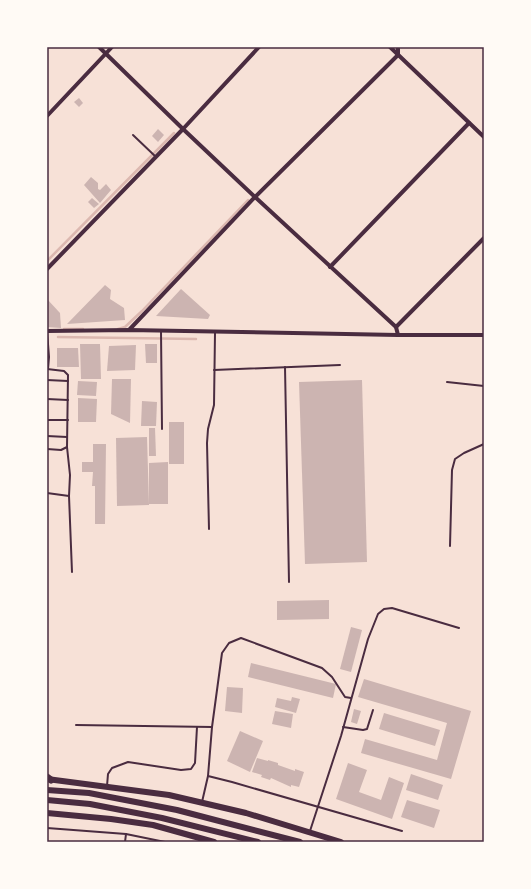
<svg xmlns="http://www.w3.org/2000/svg" width="531" height="889" font-family="'Alegreya Sans',sans-serif">
	<rect width="100%" height="100%" fill="#f7e1d7"/>
	<g fill="none" stroke-linecap="round" stroke-linejoin="round">
		<g stroke="#dcb8b0" stroke-width="2.5">
			<path d="M 47,261 L 174,133"/>
			<path d="M 64,329 L 83,329"/>
			<path d="M 118,329 L 125,327 L 142,311 L 248,200"/>
			<path d="M 58,337 L 196,339"/>
		</g>
	</g>
	<g fill="#ccb4b1">
		<path d="M 79,98 L 83,103 L 79,107 L 74,102 Z"/>
		<path d="M 158,129 L 164,135 L 158,142 L 152,136 Z"/>
		<path d="M 91,177 L 98,183 L 98,189 L 100,190 L 106,184 L 111,190 L 100,203 L 84,185 Z"/>
		<path d="M 92,198 L 99,204 L 94,208 L 88,202 Z"/>
		<path d="M 105,285 L 111,290 L 110,299 L 124,308 L 125,320 L 67,324 Z"/>
		<path d="M 181,289 L 210,315 L 208,319 L 156,316 Z"/>
		<path d="M 47,299 L 60,313 L 61,328 L 47,327 Z"/>
		<path d="M 80,344 L 100,344 L 101,379 L 81,379 Z"/>
		<path d="M 145,344 L 157,344 L 157,363 L 146,363 Z"/>
		<path d="M 136,345 L 135,370 L 107,371 L 109,346 Z"/>
		<path d="M 57,348 L 78,348 L 79,367 L 57,367 Z"/>
		<path d="M 112,379 L 131,379 L 130,423 L 111,414 Z"/>
		<path d="M 362,380 L 367,562 L 305,564 L 299,382 Z"/>
		<path d="M 78,381 L 97,382 L 96,396 L 77,395 Z"/>
		<path d="M 78,398 L 97,399 L 96,422 L 78,422 Z"/>
		<path d="M 142,401 L 157,402 L 156,426 L 141,426 Z"/>
		<rect x="169" y="422" width="15" height="42"/>
		<path d="M 149,428 L 155,428 L 156,456 L 149,456 Z"/>
		<path d="M 147,437 L 149,505 L 117,506 L 116,438 Z"/>
		<path d="M 93,444 L 106,444 L 105,524 L 95,524 L 95,486 L 92,486 L 93,472 L 82,472 L 82,462 L 93,462 Z"/>
		<path d="M 168,462 L 168,504 L 149,504 L 149,463 Z"/>
		<path d="M 329,600 L 329,619 L 277,620 L 277,601 Z"/>
		<path d="M 351,627 L 362,630 L 351,672 L 340,669 Z"/>
		<path d="M 251,663 L 336,684 L 333,698 L 248,677 Z"/>
		<path d="M 364,679 L 471,711 L 451,779 L 361,753 L 365,739 L 437,760 L 447,723 L 358,697 Z"/>
		<path d="M 227,687 L 243,688 L 242,713 L 225,711 Z"/>
		<path d="M 292,697 L 300,699 L 296,713 L 275,707 L 277,698 L 291,701 Z"/>
		<path d="M 354,709 L 361,711 L 357,724 L 351,722 Z"/>
		<path d="M 275,711 L 293,714 L 291,728 L 272,724 Z"/>
		<path d="M 384,713 L 440,730 L 435,746 L 379,729 Z"/>
		<path d="M 240,731 L 263,741 L 250,772 L 227,761 Z"/>
		<path d="M 257,758 L 268,761 L 268,760 L 278,763 L 278,765 L 295,771 L 295,769 L 304,772 L 299,787 L 291,785 L 291,787 L 271,778 L 270,780 L 261,777 L 262,775 L 252,772 Z"/>
		<path d="M 348,763 L 367,770 L 359,792 L 381,800 L 389,777 L 404,783 L 392,819 L 336,799 Z"/>
		<path d="M 411,774 L 443,785 L 438,800 L 406,790 Z"/>
		<path d="M 407,800 L 440,810 L 434,828 L 401,817 Z"/>
	</g>
	<g fill="none" stroke-linecap="round" stroke-linejoin="round">
		<g stroke="#4a2c40" stroke-width="2">
			<path d="M 133,135 L 156,157"/>
			<path d="M 47,331 L 49,357 L 48,369"/>
			<path d="M 161,331 L 162,429"/>
			<path d="M 285,367 L 289,582"/>
			<path d="M 47,369 L 64,371 L 68,375 L 67,447 L 70,475 L 69,496 L 72,572"/>
			<path d="M 214,370 L 340,365"/>
			<path d="M 47,380 L 68,381"/>
			<path d="M 447,382 L 484,386"/>
			<path d="M 47,399 L 68,400"/>
			<path d="M 47,420 L 68,420"/>
			<path d="M 47,436 L 67,437"/>
			<path d="M 47,449 L 61,450 L 67,447"/>
			<path d="M 47,493 L 69,496"/>
			<path d="M 209,529 L 207,443 L 208,429 L 214,405 L 215,333"/>
			<path d="M 450,546 L 452,470 L 455,459 L 464,453 L 484,444"/>
			<path d="M 76,725 L 212,727"/>
			<path d="M 343,727 L 363,730 L 367,729 L 373,710"/>
			<path d="M 208,776 L 232,782 L 402,831"/>
			<path d="M 107,786 L 108,774 L 112,768 L 128,762 L 181,770 L 191,769 L 195,763 L 197,727"/>
			<path d="M 202,802 L 208,776 L 212,727 L 222,653 L 229,643 L 241,638 L 322,668 L 332,677 L 345,697 L 351,698"/>
			<path d="M 47,828 L 126,834 L 165,842"/>
			<path d="M 310,831 L 341,736 L 368,639 L 378,614 L 384,609 L 392,608 L 459,628"/>
			<path d="M 125,842 L 126,834"/>
		</g>
		<g stroke="#4a2c40" stroke-width="4">
			<path d="M 99,47 L 183,129 L 255,197 L 396,327 L 398,335"/>
			<path d="M 390,47 L 484,137"/>
			<path d="M 47,116 L 112,47"/>
			<path d="M 330,267 L 469,123"/>
			<path d="M 47,269 L 183,129 L 259,47"/>
			<path d="M 396,327 L 484,238"/>
			<path d="M 129,330 L 255,197 L 398,55 L 398,47"/>
			<path d="M 47,331 L 129,330 L 398,335 L 484,335"/>
		</g>
		<g stroke="#4a2c40" stroke-width="6">
			<path d="M 47,779 L 169,795 L 246,813 L 341,842"/>
			<path d="M 47,790 L 89,793 L 177,810 L 300,842"/>
			<path d="M 47,800 L 90,804 L 162,818 L 258,842"/>
			<path d="M 47,813 L 111,819 L 153,825 L 214,842"/>
		</g>
		<path stroke="#4a2c40" stroke-width="7" d="M 47,777 L 51,780"/>
	</g>
	<rect width="531" height="889" fill="none" stroke="#fffaf5" stroke-width="96"/>
	<rect x="48" y="48" width="435" height="793" fill="none" stroke="#4a2c40" stroke-width="1.5"/>
</svg>
